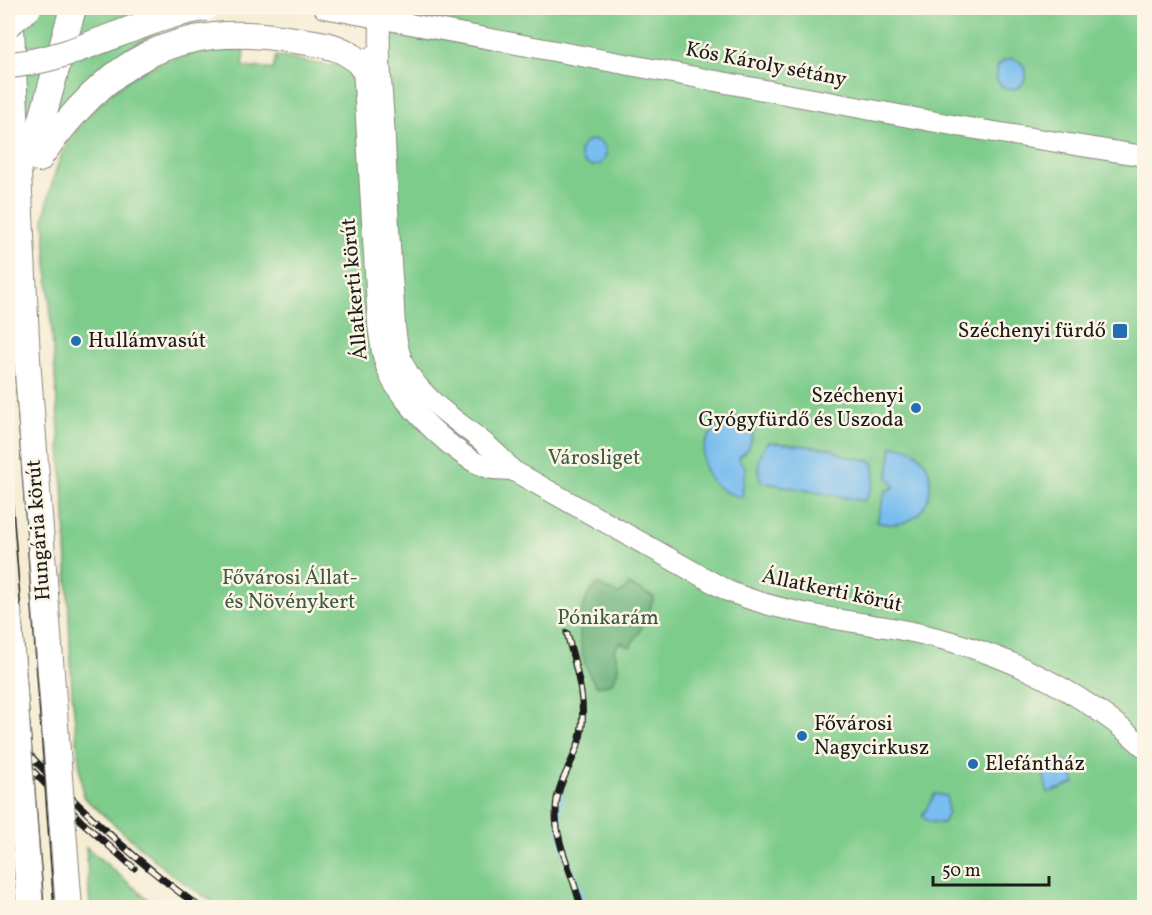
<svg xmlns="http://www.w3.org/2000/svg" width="1152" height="915" font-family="Vollkorn,serif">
	<rect width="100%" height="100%" fill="#fcf5e5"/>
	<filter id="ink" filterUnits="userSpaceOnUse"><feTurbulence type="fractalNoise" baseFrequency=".0167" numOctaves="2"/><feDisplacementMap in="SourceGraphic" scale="12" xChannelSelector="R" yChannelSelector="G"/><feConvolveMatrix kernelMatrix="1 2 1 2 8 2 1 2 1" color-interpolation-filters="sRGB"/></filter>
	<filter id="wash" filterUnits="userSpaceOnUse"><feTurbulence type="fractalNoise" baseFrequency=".008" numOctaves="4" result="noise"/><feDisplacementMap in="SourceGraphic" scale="24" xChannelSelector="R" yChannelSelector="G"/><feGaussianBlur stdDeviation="1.35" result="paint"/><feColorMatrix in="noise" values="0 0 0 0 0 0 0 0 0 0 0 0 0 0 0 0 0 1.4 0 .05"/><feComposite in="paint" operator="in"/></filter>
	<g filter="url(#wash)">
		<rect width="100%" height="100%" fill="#f5ecd3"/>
		<g fill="#7ecc8c" stroke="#4d7454" stroke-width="1.5">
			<path d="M 16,8 L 63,8 L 26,143 Z"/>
			<path d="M 82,8 L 163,8 L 158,32 L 126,50 L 74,94 L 45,140 Z"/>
			<path d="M 389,8 L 1141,9 L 1140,11 L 1144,16 L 1144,907 L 222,908 L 171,874 L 83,797 L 72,693 L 65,516 L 44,220 C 49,195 55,163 69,141 C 114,76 166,47 245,50 L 243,66 L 255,69 L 256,67 L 273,70 L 276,56 L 330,66 L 389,49 Z"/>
			<path d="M 86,847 L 157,907 L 90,907 Z"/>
		</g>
		<path fill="#66b078" stroke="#41664a" stroke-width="1.5" d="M 597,584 L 619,595 L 629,585 L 654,597 L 646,620 L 630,647 L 620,642 L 614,650 C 619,664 621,672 610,684 L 597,686 C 580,667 575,623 586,600 C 588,594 594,589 597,584 Z"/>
		<g fill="#78bdef" stroke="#4a6c86" stroke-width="1.5">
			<circle cx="1011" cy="74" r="15"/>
			<circle cx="593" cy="153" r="13"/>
			<path d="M 737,418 L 757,420 L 748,450 L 739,457 L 740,462 L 745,466 L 742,497 C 693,490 689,429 737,418 Z"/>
			<path d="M 769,442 L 832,449 L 845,456 L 872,461 C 878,475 873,489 864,501 L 761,482 C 757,468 758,453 769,442 Z"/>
			<path d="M 892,446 C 950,444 940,540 877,522 L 885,492 L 895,486 L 888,477 Z"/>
			<path d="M 1058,760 L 1069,763 L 1075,783 L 1048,793 L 1041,766 Z"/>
			<path d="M 935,794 L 947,796 L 948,813 L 943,823 L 929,822 L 922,816 Z"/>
		</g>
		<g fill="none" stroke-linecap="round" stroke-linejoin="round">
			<path stroke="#78bdef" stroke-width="4.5" d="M 562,788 C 557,810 559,836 567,858 C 573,875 582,890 585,908"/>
		</g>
	</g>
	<g filter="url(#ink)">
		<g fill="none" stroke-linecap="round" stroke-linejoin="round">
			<g stroke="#888478" stroke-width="22">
				<g id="minor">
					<path d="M 324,8 L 963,127 L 1144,156"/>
					<path d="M 381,8 C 377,51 383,96 385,140 C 387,190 389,240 393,290 C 395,317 393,350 409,374 C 435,414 482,433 512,470 L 728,591 C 782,613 839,619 897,629 C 989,646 1074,684 1144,747"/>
					<path d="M 370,57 L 363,68 L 378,324 C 380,341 382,358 389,374 C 400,402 459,460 489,468 C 496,470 505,469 512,470"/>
				</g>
			</g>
			<g stroke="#888478" stroke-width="28">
				<g id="major">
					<path d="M 10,8 L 27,359"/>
					<path d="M 39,158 C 108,62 173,19 294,40 C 319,44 348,45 363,68"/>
					<path d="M 39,159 L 41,123 L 73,8"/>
				</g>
			</g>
			<use href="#minor" stroke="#fff" stroke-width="20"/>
			<use href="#major" stroke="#fff" stroke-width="26"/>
			<g stroke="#1c1c1c" stroke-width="1.5">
				<path d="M 8,278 L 54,908"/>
				<path d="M 8,444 L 44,908"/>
			</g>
			<g stroke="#1c1c1c" stroke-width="7">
				<g id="rail">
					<path d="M 567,633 C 575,666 587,699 581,733 C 577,760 556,781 556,810 C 555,846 574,874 581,908"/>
					<path d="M 8,731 C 66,796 129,857 201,908"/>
					<path d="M 8,745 L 81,821 L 134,868"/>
				</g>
			</g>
			<use href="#rail" stroke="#fcf5e5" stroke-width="4.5" stroke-dasharray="14" stroke-linecap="butt"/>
			<g stroke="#888478" stroke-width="28" stroke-linecap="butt">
				<g id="major-bridge">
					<path d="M 8,24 L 28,8"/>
					<path d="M 8,65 C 77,60 137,18 205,8"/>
					<path d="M 27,359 L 69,908"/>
					<path d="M 8,610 L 30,908"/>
				</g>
			</g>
			<use href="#major-bridge" stroke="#fff" stroke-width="26"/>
		</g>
	</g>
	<g fill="#1f6fb2" stroke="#fcf5e5" stroke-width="2">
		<rect x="1112" y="323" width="16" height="16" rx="3"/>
		<circle cx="76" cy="341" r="6"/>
		<circle cx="916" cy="408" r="6"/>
		<circle cx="802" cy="736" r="6"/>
		<circle cx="973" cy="764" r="6"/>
	</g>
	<g text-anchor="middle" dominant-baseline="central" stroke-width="5" stroke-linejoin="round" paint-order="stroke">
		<g font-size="21" fill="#1c1c1c" stroke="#fcf5e5">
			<text transform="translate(766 65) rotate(11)">Kós Károly sétány</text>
			<text transform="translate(355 289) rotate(-95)">Állatkerti körút</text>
			<text transform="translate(39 530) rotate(-94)">Hungária körút</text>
			<text transform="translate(832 591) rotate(12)">Állatkerti körút</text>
		</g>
		<g font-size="21" fill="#1c1c1c" stroke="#fcf5e5" text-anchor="start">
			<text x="1106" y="331" text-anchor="end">Széchenyi fürdő</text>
			<text x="88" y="341">Hullámvasút</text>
			<text x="904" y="396" text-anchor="end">Széchenyi<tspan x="904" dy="24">Gyógyfürdő és Uszoda</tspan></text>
			<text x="814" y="724">Fővárosi<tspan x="814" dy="24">Nagycirkusz</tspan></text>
			<text x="985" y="764">Elefántház</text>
		</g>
		<g font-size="21" fill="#3e5a43" stroke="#fcf5e5">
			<text x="594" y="458">Városliget</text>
			<text x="290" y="578">Fővárosi Állat-<tspan x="290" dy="24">és Növénykert</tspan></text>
			<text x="608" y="618">Pónikarám</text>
		</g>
	</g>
	<rect width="1152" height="915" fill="none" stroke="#fcf5e5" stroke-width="30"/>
	<path d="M933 876v9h116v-9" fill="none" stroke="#1c1c1c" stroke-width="3"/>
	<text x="942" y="876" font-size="18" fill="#1c1c1c" stroke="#fcf5e5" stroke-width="4.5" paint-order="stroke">50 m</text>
</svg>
